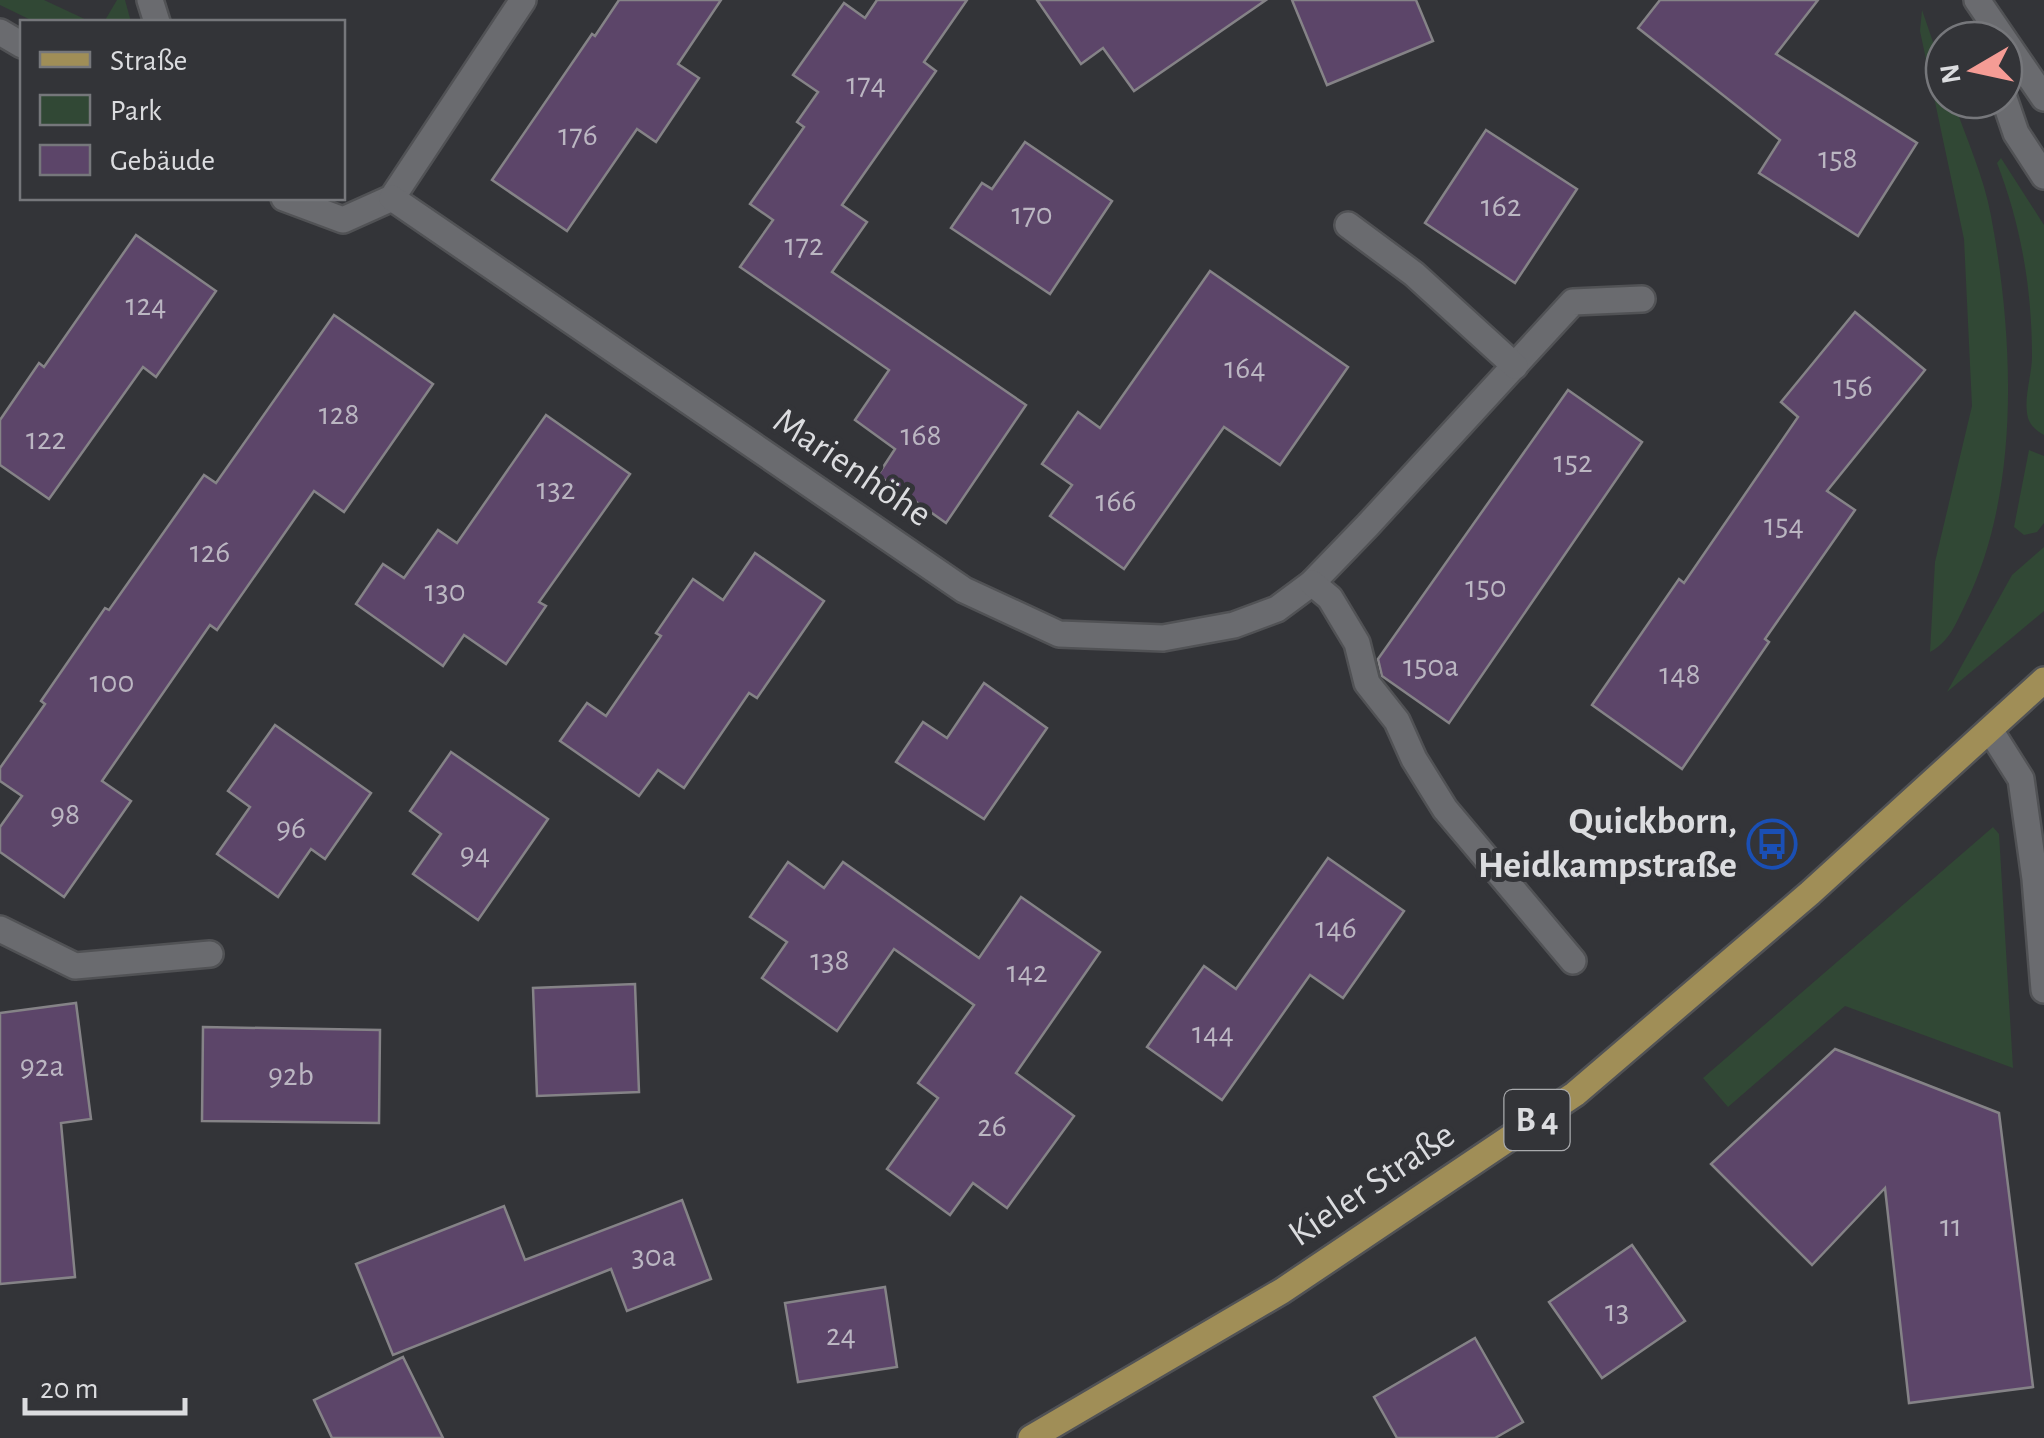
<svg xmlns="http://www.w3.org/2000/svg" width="2044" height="1438" font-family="'Alegreya Sans',sans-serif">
	<rect width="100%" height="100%" fill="#333438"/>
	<g fill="#314835">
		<path d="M 0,0 L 44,0 L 91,22 L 35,22 L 0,5 Z"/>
		<path d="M 117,0 L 125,0 L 131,22 L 104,22 Z"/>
		<path d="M 1922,10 L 1944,74 L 1944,100 L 1953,100 C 1966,138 1984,177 1991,216 C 2014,338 2021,492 1965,605 C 1955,625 1950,641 1930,652 L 1935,562 L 1972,406 L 1964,239 L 1920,31 Z"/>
		<path d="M 2001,158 L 2044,225 L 2044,435 C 2037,431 2031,427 2028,418 C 2023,398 2032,376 2032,356 C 2032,289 2021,225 1997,163 Z"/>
		<path d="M 2029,450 L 2044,456 L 2044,523 L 2037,532 L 2024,535 L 2014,527 Z"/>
		<path d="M 2044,547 L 2044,611 L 1947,692 L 2012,575 Z"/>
		<path d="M 1993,827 L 1999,834 L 2013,1068 L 1845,1006 L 1728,1107 L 1703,1078 Z"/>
	</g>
	<g fill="#5c4569" stroke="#858387" stroke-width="2.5">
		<path d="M 619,0 L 721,0 L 678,64 L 699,78 L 656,142 L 637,129 L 567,231 L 492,180 L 592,34 L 595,36 Z"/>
		<path d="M 877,0 L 967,0 L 924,62 L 936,71 L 842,205 L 867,222 L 832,272 L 1026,405 L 946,523 L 878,475 L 895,449 L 855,420 L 889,370 L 740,267 L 773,220 L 750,204 L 804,127 L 797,122 L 818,92 L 793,75 L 844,3 L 865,18 Z"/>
		<path d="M 1037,0 L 1266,0 L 1134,91 L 1103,48 L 1081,64 Z"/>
		<path d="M 1292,0 L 1416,0 L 1433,41 L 1327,85 Z"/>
		<path d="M 1660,0 L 1818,0 L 1776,54 L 1917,143 L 1858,236 L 1759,173 L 1780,140 L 1638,28 Z"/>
		<path d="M 1486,130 L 1577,189 L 1515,283 L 1425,223 Z"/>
		<path d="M 1025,142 L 1112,201 L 1050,294 L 951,228 L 982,183 L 992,189 Z"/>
		<path d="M 136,235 L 216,291 L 156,377 L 143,367 L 49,499 L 0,465 L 0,420 L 39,363 L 44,367 Z"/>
		<path d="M 1210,271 L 1348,367 L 1280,465 L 1224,427 L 1124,569 L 1050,516 L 1072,485 L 1042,464 L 1078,412 L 1100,428 Z"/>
		<path d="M 1855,312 L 1925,370 L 1827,491 L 1855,510 L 1765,639 L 1769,642 L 1682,769 L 1592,705 L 1679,579 L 1684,583 L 1798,417 L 1781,402 Z"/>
		<path d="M 334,315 L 433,384 L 344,512 L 314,491 L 217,630 L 210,625 L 102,781 L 131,801 L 64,897 L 0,852 L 0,827 L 22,796 L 0,781 L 0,768 L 45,704 L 41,701 L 105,608 L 109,610 L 204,475 L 216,483 Z"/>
		<path d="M 1568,390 L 1642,442 L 1449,723 L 1382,676 L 1378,659 Z"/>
		<path d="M 546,415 L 630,474 L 539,602 L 546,606 L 506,664 L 464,635 L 443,666 L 356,604 L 383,564 L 404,578 L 438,530 L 457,543 Z"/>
		<path d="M 755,553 L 824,601 L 757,698 L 749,693 L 684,788 L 658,770 L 639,796 L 560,741 L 587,703 L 606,716 L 661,636 L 656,633 L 693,579 L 723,600 Z"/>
		<path d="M 984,683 L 1047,728 L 984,819 L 896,762 L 923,722 L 947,738 Z"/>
		<path d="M 275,725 L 371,793 L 325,859 L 311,849 L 278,897 L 217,854 L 250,807 L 228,791 Z"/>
		<path d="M 451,752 L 548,819 L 478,920 L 413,874 L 441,834 L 410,811 Z"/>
		<path d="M 1328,858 L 1404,911 L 1343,998 L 1310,975 L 1222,1100 L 1147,1047 L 1204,966 L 1236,989 Z"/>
		<path d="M 788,862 L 824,888 L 843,862 L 979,958 L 1021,897 L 1100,952 L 1016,1073 L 1074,1116 L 1007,1208 L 973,1183 L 950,1215 L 887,1169 L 938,1098 L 918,1083 L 974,1005 L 894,949 L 837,1031 L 762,978 L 787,942 L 750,917 Z"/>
		<path d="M 635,984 L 639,1092 L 537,1096 L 533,988 Z"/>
		<path d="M 76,1003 L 91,1119 L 61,1123 L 75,1277 L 0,1284 L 0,1013 Z"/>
		<path d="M 203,1027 L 380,1030 L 379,1123 L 202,1121 Z"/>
		<path d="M 1835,1049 L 1999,1113 L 2033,1387 L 1909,1403 L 1885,1188 L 1812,1265 L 1711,1164 Z"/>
		<path d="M 682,1200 L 711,1279 L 627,1311 L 611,1269 L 393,1355 L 356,1264 L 504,1206 L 525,1260 Z"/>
		<path d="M 1632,1245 L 1685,1321 L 1602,1378 L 1549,1302 Z"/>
		<path d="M 885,1287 L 897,1367 L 798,1382 L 785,1303 Z"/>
		<path d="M 1475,1338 L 1523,1422 L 1495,1438 L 1397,1438 L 1374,1397 Z"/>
		<path d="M 403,1357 L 443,1438 L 332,1438 L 314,1400 Z"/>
	</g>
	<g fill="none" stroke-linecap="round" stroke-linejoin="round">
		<g stroke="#515255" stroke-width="30">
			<g id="minor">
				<path d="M 150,0 L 157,22"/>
				<path d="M 1977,0 L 2044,98"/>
				<path d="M 0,32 L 22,45"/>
				<path d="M 2004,98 L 2016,133 L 2044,176"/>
				<path d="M 284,198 L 343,220 L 392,198 L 523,0"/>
				<path d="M 392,198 L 964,590 L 1059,634 L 1163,638 L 1234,625 L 1277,609 L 1312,583 L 1368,525 L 1573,302 L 1642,299"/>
				<path d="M 1348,225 L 1414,274 L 1515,366"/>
				<path d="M 1312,583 L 1330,598 L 1357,643 L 1367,683 L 1397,721 L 1414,759 L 1445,809 L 1573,961"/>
				<path d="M 1990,730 L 2021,779 L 2035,879 L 2044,990"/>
				<path d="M 0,929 L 75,966 L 210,954"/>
			</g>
		</g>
		<g stroke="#515255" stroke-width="30">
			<path id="primary" d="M 1031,1438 L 1282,1291 L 1575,1094 L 1810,893 L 2044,680"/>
		</g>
		<use href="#minor" stroke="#6a6b6f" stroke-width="25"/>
		<use href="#primary" stroke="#a08e57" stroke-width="25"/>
	</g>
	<defs>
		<g id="bus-ring" transform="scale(2.5)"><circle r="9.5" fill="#333438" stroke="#1a4fb4" stroke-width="1.5"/><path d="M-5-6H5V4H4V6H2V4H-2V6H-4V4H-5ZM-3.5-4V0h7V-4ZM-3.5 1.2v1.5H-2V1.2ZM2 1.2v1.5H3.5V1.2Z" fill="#1a4fb4"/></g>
	</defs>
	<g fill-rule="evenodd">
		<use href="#bus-ring" x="1772" y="844"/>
	</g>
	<g text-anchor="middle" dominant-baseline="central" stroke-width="10" stroke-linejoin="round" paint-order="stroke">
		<g font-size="32" fill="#bbb6c2">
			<text x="866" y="84">174</text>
			<text x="578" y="135">176</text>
			<text x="1838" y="158">158</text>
			<text x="1501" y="206">162</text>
			<text x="1032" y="214">170</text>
			<text x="804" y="245">172</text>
			<text x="146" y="305">124</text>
			<text x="1245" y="368">164</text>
			<text x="1853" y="386">156</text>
			<text x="339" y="414">128</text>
			<text x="921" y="435">168</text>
			<text x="46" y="439">122</text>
			<text x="1573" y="462">152</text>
			<text x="556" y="489">132</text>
			<text x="1116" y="501">166</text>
			<text x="1784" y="525">154</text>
			<text x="210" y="552">126</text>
			<text x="1486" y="587">150</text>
			<text x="445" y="591">130</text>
			<text x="1431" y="666">150a</text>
			<text x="1680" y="674">148</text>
			<text x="112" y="682">100</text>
			<text x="65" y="814">98</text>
			<text x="291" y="828">96</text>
			<text x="475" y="854">94</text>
			<text x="1336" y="928">146</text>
			<text x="830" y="960">138</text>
			<text x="1027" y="972">142</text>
			<text x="1213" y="1033">144</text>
			<text x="42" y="1066">92a</text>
			<text x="291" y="1075">92b</text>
			<text x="992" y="1126">26</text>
			<text x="1951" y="1226">11</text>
			<text x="654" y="1256">30a</text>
			<text x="1617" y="1311">13</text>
			<text x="841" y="1335">24</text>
		</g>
		<rect fill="#333438" stroke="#a9aaad" stroke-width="2.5" x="1504.5" y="1090" width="65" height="60" rx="8"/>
		<g font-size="35" font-weight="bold" fill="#dbdcdf">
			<text x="1537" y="1120">B 4</text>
		</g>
		<g font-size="38" fill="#dbdcdf" stroke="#333438">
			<text transform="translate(852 468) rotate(34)">Marienhöhe</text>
			<text transform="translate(1372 1185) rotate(-34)">Kieler Straße</text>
		</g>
		<g font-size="38" font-weight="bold" fill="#dbdcdf" stroke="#333438" text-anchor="end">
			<text x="1737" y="822">Quickborn,<tspan x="1737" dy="44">Heidkampstraße</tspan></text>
		</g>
	</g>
	<rect x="20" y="20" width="325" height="180" fill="#333438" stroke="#76777b" stroke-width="2.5"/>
	<rect x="40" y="52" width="50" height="15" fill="#a08e57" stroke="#76777b" stroke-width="2.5"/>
	<text x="110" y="70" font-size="30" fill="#dbdcdf">Straße</text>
	<rect x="40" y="95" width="50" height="30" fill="#314835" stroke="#76777b" stroke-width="2.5"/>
	<text x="110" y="120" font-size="30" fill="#dbdcdf">Park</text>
	<rect x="40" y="145" width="50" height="30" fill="#5c4569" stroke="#76777b" stroke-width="2.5"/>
	<text x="110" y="170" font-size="30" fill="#dbdcdf">Gebäude</text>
	<g transform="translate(1974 70) rotate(261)"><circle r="48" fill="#333438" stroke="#76777b" stroke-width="2.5"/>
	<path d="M0-8L18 38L0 25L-18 38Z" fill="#f59c95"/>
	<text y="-15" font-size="28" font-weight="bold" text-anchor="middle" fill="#dbdcdf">N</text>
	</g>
	<path d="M25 1398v15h160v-15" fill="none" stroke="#dbdcdf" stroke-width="5"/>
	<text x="40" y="1398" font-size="30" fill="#dbdcdf" stroke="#333438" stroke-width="8" paint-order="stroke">20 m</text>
</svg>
